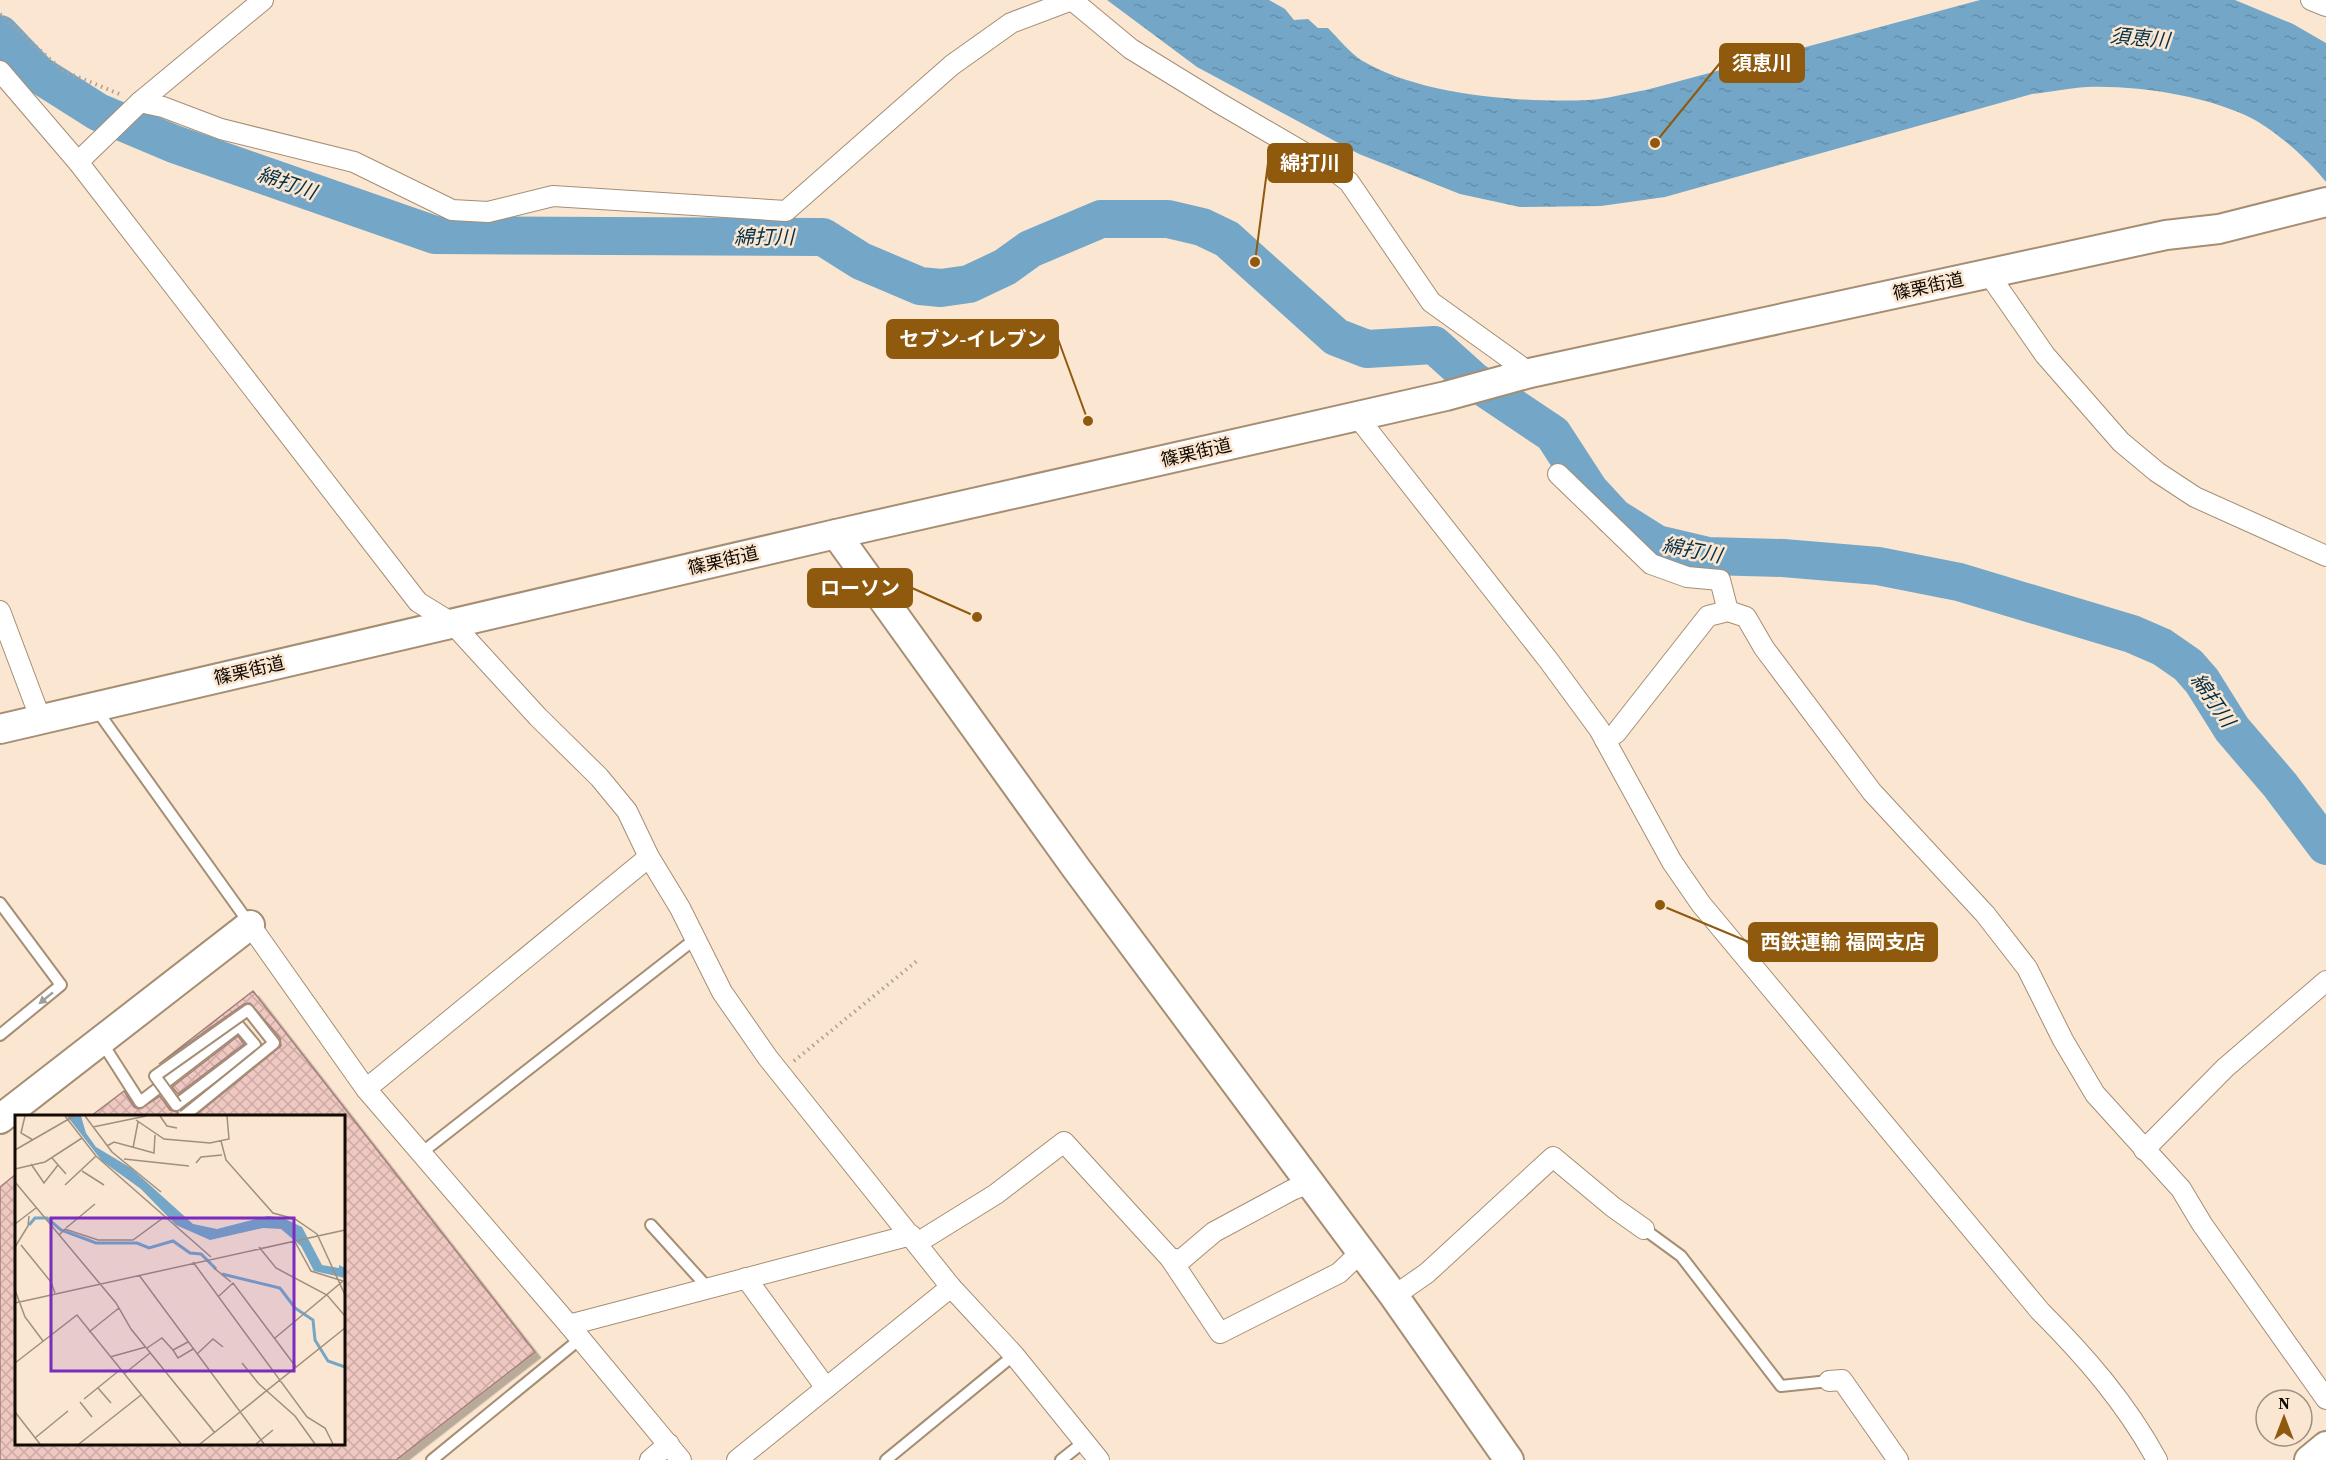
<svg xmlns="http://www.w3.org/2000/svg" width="2326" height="1460" font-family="'Source Serif 4','Noto Sans JP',serif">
	<defs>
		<pattern id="water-ripples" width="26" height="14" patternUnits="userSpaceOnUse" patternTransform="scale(1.5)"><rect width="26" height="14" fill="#74a7c7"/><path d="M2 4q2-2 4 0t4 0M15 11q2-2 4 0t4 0" fill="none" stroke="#648ea9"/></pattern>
		<pattern id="building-cross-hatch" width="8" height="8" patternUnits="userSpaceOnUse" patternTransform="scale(1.5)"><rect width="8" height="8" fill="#efc8c2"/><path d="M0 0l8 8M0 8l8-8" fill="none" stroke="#ccaaa5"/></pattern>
		<filter id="shadow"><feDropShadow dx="5.5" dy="5.5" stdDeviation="0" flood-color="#0004"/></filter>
	</defs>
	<rect width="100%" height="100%" fill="#fbe7d1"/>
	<path fill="url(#water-ripples)" d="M 1107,0 L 1269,0 L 1285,9 L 1294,20 L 1308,19 L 1318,28 L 1328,28 C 1338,38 1349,52 1361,60 C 1418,95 1521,103 1588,100 C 1607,99 1627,93 1646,90 L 1980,0 L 2235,0 L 2293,24 L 2326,43 L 2326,182 C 2309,160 2277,132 2253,119 C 2209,96 2137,85 2087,87 C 2069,88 2050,92 2032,94 L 1665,197 L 1601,206 L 1520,207 L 1460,194 L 1359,154 L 1197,67 Z"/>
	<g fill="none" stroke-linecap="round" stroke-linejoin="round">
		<path stroke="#74a7c7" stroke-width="38" d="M 0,34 L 38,74 L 98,112 L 174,144 L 435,235 L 823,237 L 861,261 L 920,286 L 941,288 L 969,284 L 1005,267 L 1030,249 L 1101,219 L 1168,219 L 1202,227 L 1227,239 L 1336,337 L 1367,349 L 1434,345 L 1474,381 L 1553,434 L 1590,491 L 1614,517 L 1657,544 L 1708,556 L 1783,558 L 1878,566 L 1959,582 L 2132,634 L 2162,647 L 2188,665 L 2202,681 L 2232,729 L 2280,785 L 2326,846"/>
	</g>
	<g fill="url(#building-cross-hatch)" stroke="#a37f7a" stroke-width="1.5" filter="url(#shadow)">
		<path d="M 253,991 L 535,1352 L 396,1460 L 0,1460 L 0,1187 L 16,1174 L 16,1443 L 344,1443 L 344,1116 L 195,1116 L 281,1046 L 280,1038 L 250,1003 L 244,1004 L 159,1064 Z"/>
		<path d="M 238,1036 L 244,1044 L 178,1094 L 172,1087 Z"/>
		<path d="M 124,1091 L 134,1107 L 140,1109 L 160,1096 L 170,1110 L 178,1112 L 177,1116 L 91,1116 Z"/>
	</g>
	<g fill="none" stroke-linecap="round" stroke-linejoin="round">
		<g stroke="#a58e74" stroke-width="14">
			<g id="lane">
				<path d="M 96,709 L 249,923"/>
				<path d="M 0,903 L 61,985 L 0,1035"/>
				<path d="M 101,1041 L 140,1102 L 239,1026 L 255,1045 L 176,1105"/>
				<path d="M 420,1154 L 695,939"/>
				<path d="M 651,1225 L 708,1288"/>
				<path d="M 1644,1229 L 1681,1256 L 1781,1386 L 1829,1381"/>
				<path d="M 432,1460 L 580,1339"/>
				<path d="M 886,1460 L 1014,1355"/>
				<path d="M 1061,1460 L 1085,1441"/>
			</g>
		</g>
		<g stroke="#a58e74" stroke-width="22">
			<g id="street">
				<path d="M 1072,0 L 1131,49 L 1219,103 L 1332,169 L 1349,182 L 1431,302 L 1530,373"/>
				<path d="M 2311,0 L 2326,6"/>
				<path d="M 0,71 L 78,162 L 418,602 L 452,623 L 538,717 L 599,777 L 627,811 L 649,857 L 680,908 L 722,992 L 768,1058 L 951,1287 L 1014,1355 L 1099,1460"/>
				<path d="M 140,102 L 263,0"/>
				<path d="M 78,162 L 140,102 L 163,107 L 221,129 L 354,162 L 452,210 L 488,212 L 553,196 L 786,211 L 952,65 L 1011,23 L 1072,0"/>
				<path d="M 1988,273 L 2045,355 L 2121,442 L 2157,472 L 2195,497 L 2326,556"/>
				<path d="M 1356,415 L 1549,661 L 1599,729 L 1672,862 L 1701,904 L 2040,1311 C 2085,1356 2126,1403 2157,1460"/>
				<path d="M 1558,474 L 1651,564 L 1687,577 L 1720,580 L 1728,611"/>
				<path d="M 0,611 L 41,720"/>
				<path d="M 1605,740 L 1616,733 L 1708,616 L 1728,611 L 1746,617 L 1764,648 L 1872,792 L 1985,914 L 2027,968 L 2063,1040 L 2095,1094 L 2181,1189 L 2202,1224 L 2326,1399"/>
				<path d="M 250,925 L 366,1089 L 569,1325 L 681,1460"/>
				<path d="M 366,1089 L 649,857"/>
				<path d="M 2144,1150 L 2225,1068 L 2326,981"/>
				<path d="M 917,1243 L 996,1194 L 1064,1142 L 1170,1258 L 1181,1260 L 1214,1232 L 1292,1190 L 1310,1183"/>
				<path d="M 1170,1258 L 1220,1333 L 1339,1273 L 1361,1252"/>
				<path d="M 746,1278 L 826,1388"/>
				<path d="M 1394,1296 L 1427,1273 L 1553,1157 L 1613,1207 L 1644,1229"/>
				<path d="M 569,1325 L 911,1235"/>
				<path d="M 1829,1381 L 1842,1380 L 1898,1460"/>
				<path d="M 650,1460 L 669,1444"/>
				<path d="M 737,1460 L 951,1287"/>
			</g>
		</g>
		<g stroke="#a58e74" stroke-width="32">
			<g id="secondary">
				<path d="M 836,534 L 1076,868 L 1394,1296 L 1509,1460"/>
				<path d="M 0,729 L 836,534 L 1446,396 L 1530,373 L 2166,235 L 2219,229 L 2326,202"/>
				<path d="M 0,1119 L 250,925"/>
				<path d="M 2309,1460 L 2326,1446"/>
			</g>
		</g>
		<g stroke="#af9f8e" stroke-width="4" stroke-dasharray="1.5 4.5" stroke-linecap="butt">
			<path d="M 0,14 L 63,71 L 122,95"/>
			<path d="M 794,1061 L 918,960"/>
		</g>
		<use href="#lane" stroke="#fff" stroke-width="10"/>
		<use href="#street" stroke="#fff" stroke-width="20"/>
		<use href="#secondary" stroke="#fff" stroke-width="28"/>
		<g stroke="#a58e74" stroke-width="14" stroke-linecap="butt">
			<path id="lane-bridge" d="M 176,1105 L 155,1076 L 248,1010 L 274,1043 L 184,1116"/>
		</g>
		<use href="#lane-bridge" stroke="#fff" stroke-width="10"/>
	</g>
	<defs><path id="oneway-solid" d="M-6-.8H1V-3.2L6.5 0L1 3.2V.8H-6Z" transform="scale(1.5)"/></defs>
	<use fill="#a19d9a" href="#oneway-solid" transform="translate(46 998) rotate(141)"/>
	<g text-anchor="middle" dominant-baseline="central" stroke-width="5" stroke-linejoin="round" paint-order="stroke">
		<g font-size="18" fill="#130b03" stroke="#fbe7d1">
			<text transform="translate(1928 286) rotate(-12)">篠栗街道</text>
			<text transform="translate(1196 452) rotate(-13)">篠栗街道</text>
			<text transform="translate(723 560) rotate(-13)">篠栗街道</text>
			<text transform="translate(249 670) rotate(-13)">篠栗街道</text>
		</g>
		<g font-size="20" font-style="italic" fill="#043047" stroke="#fbe7d1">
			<text transform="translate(2140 38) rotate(5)">須恵川</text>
			<text transform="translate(287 183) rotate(19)">綿打川</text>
			<text x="764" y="237">綿打川</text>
			<text transform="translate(1692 550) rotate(11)">綿打川</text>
			<text transform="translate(2213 700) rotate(55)">綿打川</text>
		</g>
	</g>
	<g transform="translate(15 1115)">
		<rect width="330" height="330" fill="#fbe7d1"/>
		<path d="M 52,1 L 66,1 L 71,18 L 81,32 L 116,53 L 178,109 L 202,114 L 253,101 L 268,103 L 287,112 L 307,150 L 324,153 L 324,150 L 330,153 L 330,163 L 299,156 L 286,131 L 266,114 L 248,113 L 195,125 L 161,110 L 126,74 L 87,46 Z" fill="#74a7c7"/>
		<path fill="none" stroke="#74a7c7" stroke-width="3" d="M 14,110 L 20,103 L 32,103 L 46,115 L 81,128 L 122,128 L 134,133 L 158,126 L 175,138 L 186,139 L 201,154M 207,159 L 265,173 L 280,193 L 298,205 L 300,225 L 313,246 L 330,252"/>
		<path fill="none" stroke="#9e8f7f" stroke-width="1.5" d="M 10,1 L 6,18 L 18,25M 50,1 L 81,41 L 196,142M 70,1 L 97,37 L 146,77M 145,1 L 152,11 L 162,13M 121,5 L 149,24 L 195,28 L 214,24 L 212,1M 78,12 L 131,1M 206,26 L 211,45 L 258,98 L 280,104 L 302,119M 92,31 L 99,27 L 139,38 L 140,20M 118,33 L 123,7M 0,35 L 59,1M 37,43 L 51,59M 109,44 L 174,51M 181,48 L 186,42 L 207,40M 16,49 L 29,68 L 43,50M 0,54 L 30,47 L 67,23M 67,56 L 89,70M 0,67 L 101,188 L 116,214 L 200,318M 50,70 L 81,41M 0,109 L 21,93M 51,113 L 80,89M 302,119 L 330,180M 44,120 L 50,114 L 83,125 L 118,125 L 148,103M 6,130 L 36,167 L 40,178M 0,132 L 13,111 L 14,101M 244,132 L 261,153 L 312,180 L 330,201M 178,147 L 292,302 L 310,313 L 318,329M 199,153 L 216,167M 124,160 L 249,329M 0,175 L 10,202 L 28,226M 204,181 L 218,168 L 281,252M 0,188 L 330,115M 74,217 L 104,193M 260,223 L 328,166 L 296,156 L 279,125M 132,233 L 147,223 L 158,235 L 173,227M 158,235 L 163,243 L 178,234M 182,239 L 198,224 L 208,232M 95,242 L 131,232M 0,248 L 62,200 L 166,329M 227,248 L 244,269 L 280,301 L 300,329M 109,259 L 135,238M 83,273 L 96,288M 69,284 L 106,254M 65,287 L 77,302M 0,297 L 25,329M 20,323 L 53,296M 64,329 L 126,280M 185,329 L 330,213M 241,329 L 258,315"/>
		<path fill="#7b2cbf" fill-opacity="0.15" stroke="#7b2cbf" stroke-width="3" d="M 36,103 L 279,103 L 279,256 L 36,256 Z"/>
		<rect width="330" height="330" fill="none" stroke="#130b03" stroke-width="3"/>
	</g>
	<path fill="none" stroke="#8f5a0e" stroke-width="2" d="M1655 143L1720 63M1255 262L1268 163M1088 421L1058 339M977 617L912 588M1660 905L1749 942"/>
	<g fill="#8f5a0e" stroke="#fbe7d1" stroke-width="2">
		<circle cx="1655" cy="143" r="6"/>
		<circle cx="1255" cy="262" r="6"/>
		<circle cx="1088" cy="421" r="6"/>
		<circle cx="977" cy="617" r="6"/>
		<circle cx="1660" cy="905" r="6"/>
	</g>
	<g fill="#8f5a0e" stroke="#8f5a0e" stroke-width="2">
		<rect x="1720" y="44" width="84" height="38" rx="6"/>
		<rect x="1268" y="144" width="84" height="38" rx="6"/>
		<rect x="887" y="320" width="171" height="38" rx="6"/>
		<rect x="808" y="569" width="104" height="38" rx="6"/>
		<rect x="1749" y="923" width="188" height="38" rx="6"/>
	</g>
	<g font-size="20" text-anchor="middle" font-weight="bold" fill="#fff">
		<text x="1762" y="70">須恵川</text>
		<text x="1310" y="170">綿打川</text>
		<text x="973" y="346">セブン-イレブン</text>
		<text x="860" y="595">ローソン</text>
		<text x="1843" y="949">西鉄運輸 福岡支店</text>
	</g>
	<g transform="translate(2284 1418)"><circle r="28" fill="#fbe7d1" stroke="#9e8f7f" stroke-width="1.5"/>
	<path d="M0-4.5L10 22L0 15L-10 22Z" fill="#8f5a0e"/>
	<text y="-9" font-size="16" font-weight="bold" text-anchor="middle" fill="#130b03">N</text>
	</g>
</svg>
